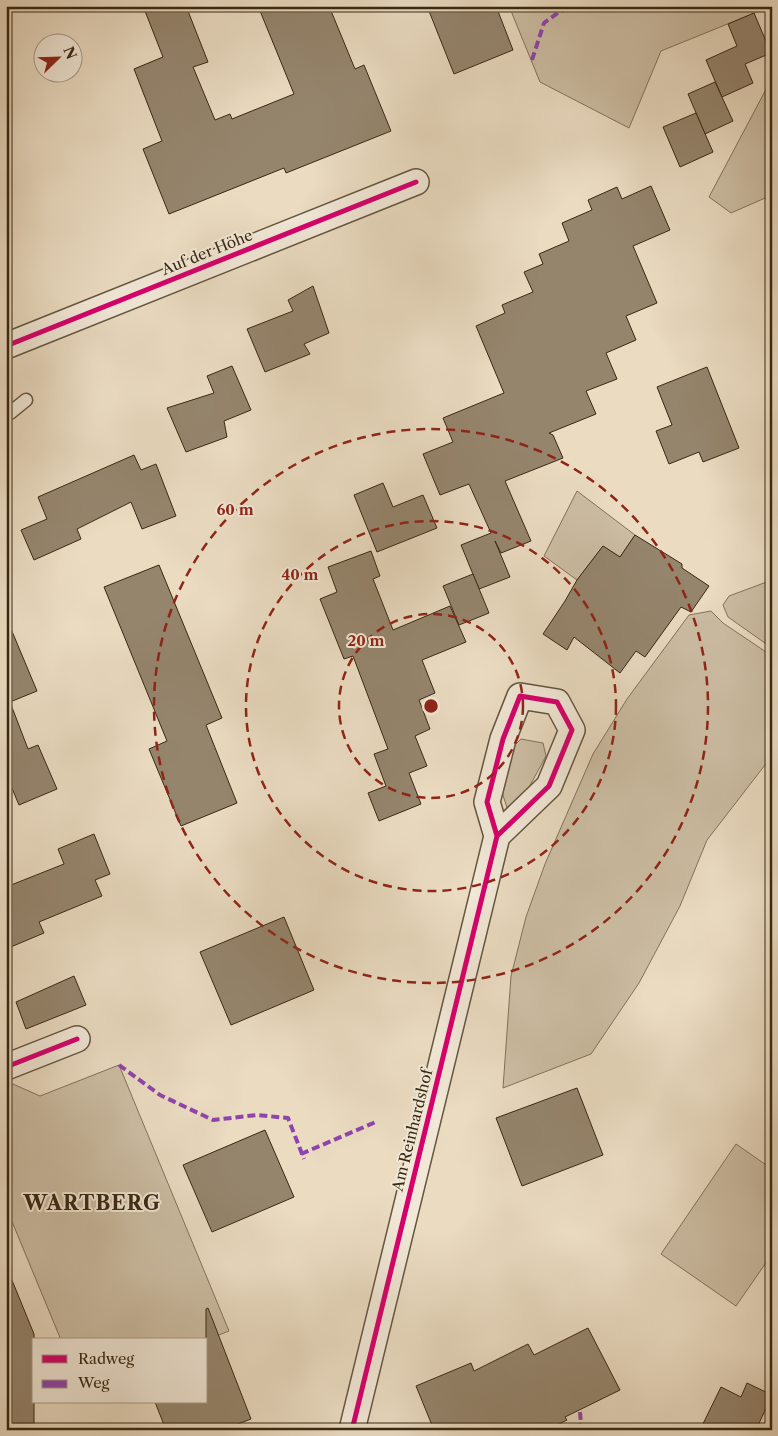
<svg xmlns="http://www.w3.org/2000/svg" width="778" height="1436" font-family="'Libre Caslon Text',serif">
	<rect width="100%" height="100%" fill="#eadbc1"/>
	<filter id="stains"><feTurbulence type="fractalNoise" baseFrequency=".004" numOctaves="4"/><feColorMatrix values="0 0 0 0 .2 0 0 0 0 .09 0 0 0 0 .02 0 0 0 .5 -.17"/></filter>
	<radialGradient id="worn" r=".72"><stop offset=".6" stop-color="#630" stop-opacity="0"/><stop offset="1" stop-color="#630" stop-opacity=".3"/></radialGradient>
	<g fill="#ccbda3" stroke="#82725a">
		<path d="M 509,6 L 772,6 L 772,19 L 767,8 L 661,51 L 629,128 L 540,82 Z"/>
		<path d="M 772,78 L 772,195 L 731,213 L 709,197 Z"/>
		<path d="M 577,491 L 635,535 L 620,557 L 603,546 L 577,580 L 544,556 Z"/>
		<path d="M 772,580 L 772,648 L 728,617 L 723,605 L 729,596 Z"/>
		<path d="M 711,611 L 723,623 L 772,656 L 772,756 L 707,840 L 680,906 L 639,983 L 591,1054 L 503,1088 L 511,976 L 526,917 L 545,864 L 593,754 L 627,699 L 689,615 Z"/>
		<path d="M 521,739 L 543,743 L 546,756 L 528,789 L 509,814 L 501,789 L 512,748 Z"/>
		<path d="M 119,1065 L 229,1331 L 206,1340 L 61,1340 L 6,1207 L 6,1081 L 40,1096 Z"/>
		<path d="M 736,1144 L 772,1169 L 772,1254 L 736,1306 L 661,1254 Z"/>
	</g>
	<g fill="#95856d" stroke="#392812">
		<path d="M 143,6 L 186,6 L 208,62 L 193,67 L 215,120 L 230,114 L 232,119 L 294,94 L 258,6 L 329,6 L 355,69 L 364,65 L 391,131 L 286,173 L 284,168 L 169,214 L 143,149 L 162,141 L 134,69 L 163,57 Z"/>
		<path d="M 427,6 L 496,6 L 513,50 L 454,74 Z"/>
		<path d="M 754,13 L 771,53 L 745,64 L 753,83 L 722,97 L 706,60 L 737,46 L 728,24 Z"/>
		<path d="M 715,82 L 733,121 L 705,134 L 688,94 Z"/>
		<path d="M 696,113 L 713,152 L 680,167 L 663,127 Z"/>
		<path d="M 651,186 L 670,230 L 633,246 L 657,303 L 626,316 L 636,340 L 606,353 L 617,379 L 586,391 L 596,414 L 549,433 L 553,435 L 563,458 L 505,481 L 531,541 L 501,553 L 495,541 L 510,577 L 479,589 L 461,545 L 491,533 L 469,484 L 440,495 L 423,454 L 453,442 L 443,418 L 504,393 L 476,326 L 505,313 L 502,305 L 533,292 L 524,272 L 543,264 L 539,254 L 569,241 L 562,223 L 592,210 L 588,200 L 617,187 L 622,199 Z"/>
		<path d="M 313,286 L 329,333 L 304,344 L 310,354 L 265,372 L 247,329 L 293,311 L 288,300 Z"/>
		<path d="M 232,366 L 251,410 L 224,421 L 227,437 L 186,452 L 167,408 L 214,393 L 207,376 Z"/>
		<path d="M 707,367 L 739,448 L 703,462 L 699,452 L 669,464 L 656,431 L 672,425 L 657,387 Z"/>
		<path d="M 134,455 L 141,470 L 156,464 L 176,516 L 142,529 L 131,502 L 77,529 L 81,539 L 34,560 L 21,530 L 47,519 L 38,497 Z"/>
		<path d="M 383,483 L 393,507 L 423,495 L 437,528 L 377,552 L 354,495 Z"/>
		<path d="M 635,535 L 682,564 L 682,568 L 709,586 L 691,612 L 681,607 L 645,657 L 636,651 L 620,673 L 574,637 L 567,650 L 543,634 L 565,601 L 577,580 L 603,546 L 620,557 Z"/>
		<path d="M 371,551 L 380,576 L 373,579 L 393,630 L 450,606 L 466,642 L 422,660 L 435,693 L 419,700 L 430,729 L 415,736 L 427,766 L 409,773 L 421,804 L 379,821 L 368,793 L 386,786 L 374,754 L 388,749 L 353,656 L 344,659 L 320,599 L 337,592 L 328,567 Z"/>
		<path d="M 159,565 L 222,718 L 206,725 L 237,803 L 181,826 L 149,749 L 167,741 L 104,587 Z"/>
		<path d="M 473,574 L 489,613 L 459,625 L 443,586 Z"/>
		<path d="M 6,617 L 37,691 L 10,702 L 28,749 L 38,745 L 57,789 L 19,805 L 6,774 Z"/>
		<path d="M 94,834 L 110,874 L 95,880 L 102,896 L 39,922 L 44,933 L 6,949 L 6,887 L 64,864 L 58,849 Z"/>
		<path d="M 284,917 L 314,990 L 231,1025 L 200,952 Z"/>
		<path d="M 74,976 L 86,1005 L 26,1029 L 16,1002 Z"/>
		<path d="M 577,1088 L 603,1155 L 522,1186 L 496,1118 Z"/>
		<path d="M 265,1130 L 294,1197 L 212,1232 L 183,1165 Z"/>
		<path d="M 7,1268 L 34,1334 L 34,1430 L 6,1430 Z"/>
		<path d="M 208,1308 L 251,1419 L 222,1430 L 166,1430 L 155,1402 L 206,1402 L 206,1309 Z"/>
		<path d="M 588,1328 L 620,1390 L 565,1417 L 567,1420 L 547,1430 L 434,1430 L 416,1386 L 471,1363 L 474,1371 L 528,1344 L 534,1355 Z"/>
		<path d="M 747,1383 L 772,1395 L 756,1430 L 700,1430 L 721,1387 L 741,1397 Z"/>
	</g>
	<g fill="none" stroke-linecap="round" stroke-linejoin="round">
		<g stroke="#65553e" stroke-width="15">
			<path id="service" d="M 6,413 L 10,413 L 26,400"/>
		</g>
		<g stroke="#65553e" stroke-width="28">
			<g id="minor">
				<path d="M 6,346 L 416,182"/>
				<path d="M 6,1067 L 77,1039"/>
				<path d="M 352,1430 L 497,836 L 487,802 L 503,739 L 520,696 L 557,702 L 572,730 L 549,786 L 497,836"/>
			</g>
		</g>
		<use href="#service" stroke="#f1e8d7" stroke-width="12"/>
		<use href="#minor" stroke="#f1e8d7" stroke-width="25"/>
		<g stroke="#8e44ad" stroke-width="4" stroke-dasharray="8 4" stroke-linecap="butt">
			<path d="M 532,60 L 544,23 L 559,12 L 574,6"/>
			<path d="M 119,1065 L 160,1095 L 213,1120 L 257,1115 L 288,1118 L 304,1159"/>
			<path d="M 301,1154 L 378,1121"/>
			<path d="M 576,1430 L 581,1424 L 580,1412"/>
		</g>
		<g stroke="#f1e8d7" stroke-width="8">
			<g id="cycleway">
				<path d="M 6,346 L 416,182"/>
				<path d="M 6,1067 L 77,1039"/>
				<path d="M 352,1430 L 497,836 L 487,802 L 503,739 L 520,696 L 557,702 L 572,730 L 549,786 L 497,836"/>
			</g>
		</g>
		<use href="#cycleway" stroke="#d6006c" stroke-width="5"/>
	</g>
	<g fill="none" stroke="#8f2418" stroke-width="2.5" stroke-dasharray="9 6">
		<circle cx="431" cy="706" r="92"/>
		<circle cx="431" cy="706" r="185"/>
		<circle cx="431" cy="706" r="277"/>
	</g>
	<g text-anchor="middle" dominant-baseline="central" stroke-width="4" stroke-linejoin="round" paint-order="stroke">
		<g font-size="15" fill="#392812" stroke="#f1e8d7">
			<text transform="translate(207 252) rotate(-22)">Auf der Höhe</text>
			<text transform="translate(412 1130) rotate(-76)">Am Reinhardshof</text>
		</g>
		<g font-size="20" font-weight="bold" letter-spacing="1" fill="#392812" stroke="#f1e8d7">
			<text x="92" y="1203">WARTBERG</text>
		</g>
	</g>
	<circle cx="431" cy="706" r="8" fill="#8f2418" stroke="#f1e8d7" stroke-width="2.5"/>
	<g font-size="15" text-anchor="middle" font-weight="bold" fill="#8f2418" stroke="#f1e8d7" stroke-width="4" stroke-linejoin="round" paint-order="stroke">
		<text x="235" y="515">60 m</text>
		<text x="300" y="580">40 m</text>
		<text x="366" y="646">20 m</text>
	</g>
	<rect width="778" height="1436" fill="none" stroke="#eadbc1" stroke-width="25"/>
	<rect x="8" y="8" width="763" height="1421" fill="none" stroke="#392812" stroke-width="2.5"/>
	<rect x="12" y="12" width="753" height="1411" fill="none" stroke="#392812"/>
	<rect x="32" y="1338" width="175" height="65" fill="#f1e8d7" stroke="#a79b88"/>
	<rect x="42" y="1355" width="25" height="8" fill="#d6006c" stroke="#a79b88"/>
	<text x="78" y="1364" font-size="15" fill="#392812">Radweg</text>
	<rect x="42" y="1380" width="25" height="8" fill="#8e44ad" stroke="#a79b88"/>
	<text x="78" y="1388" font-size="15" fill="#392812">Weg</text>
	<g transform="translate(58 58) rotate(67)"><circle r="24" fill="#f1e8d7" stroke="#a79b88"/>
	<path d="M0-4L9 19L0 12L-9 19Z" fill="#8f2418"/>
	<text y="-8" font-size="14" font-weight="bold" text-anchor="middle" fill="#392812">N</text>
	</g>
	<rect width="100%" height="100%" filter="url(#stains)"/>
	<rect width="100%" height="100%" fill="url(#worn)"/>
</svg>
